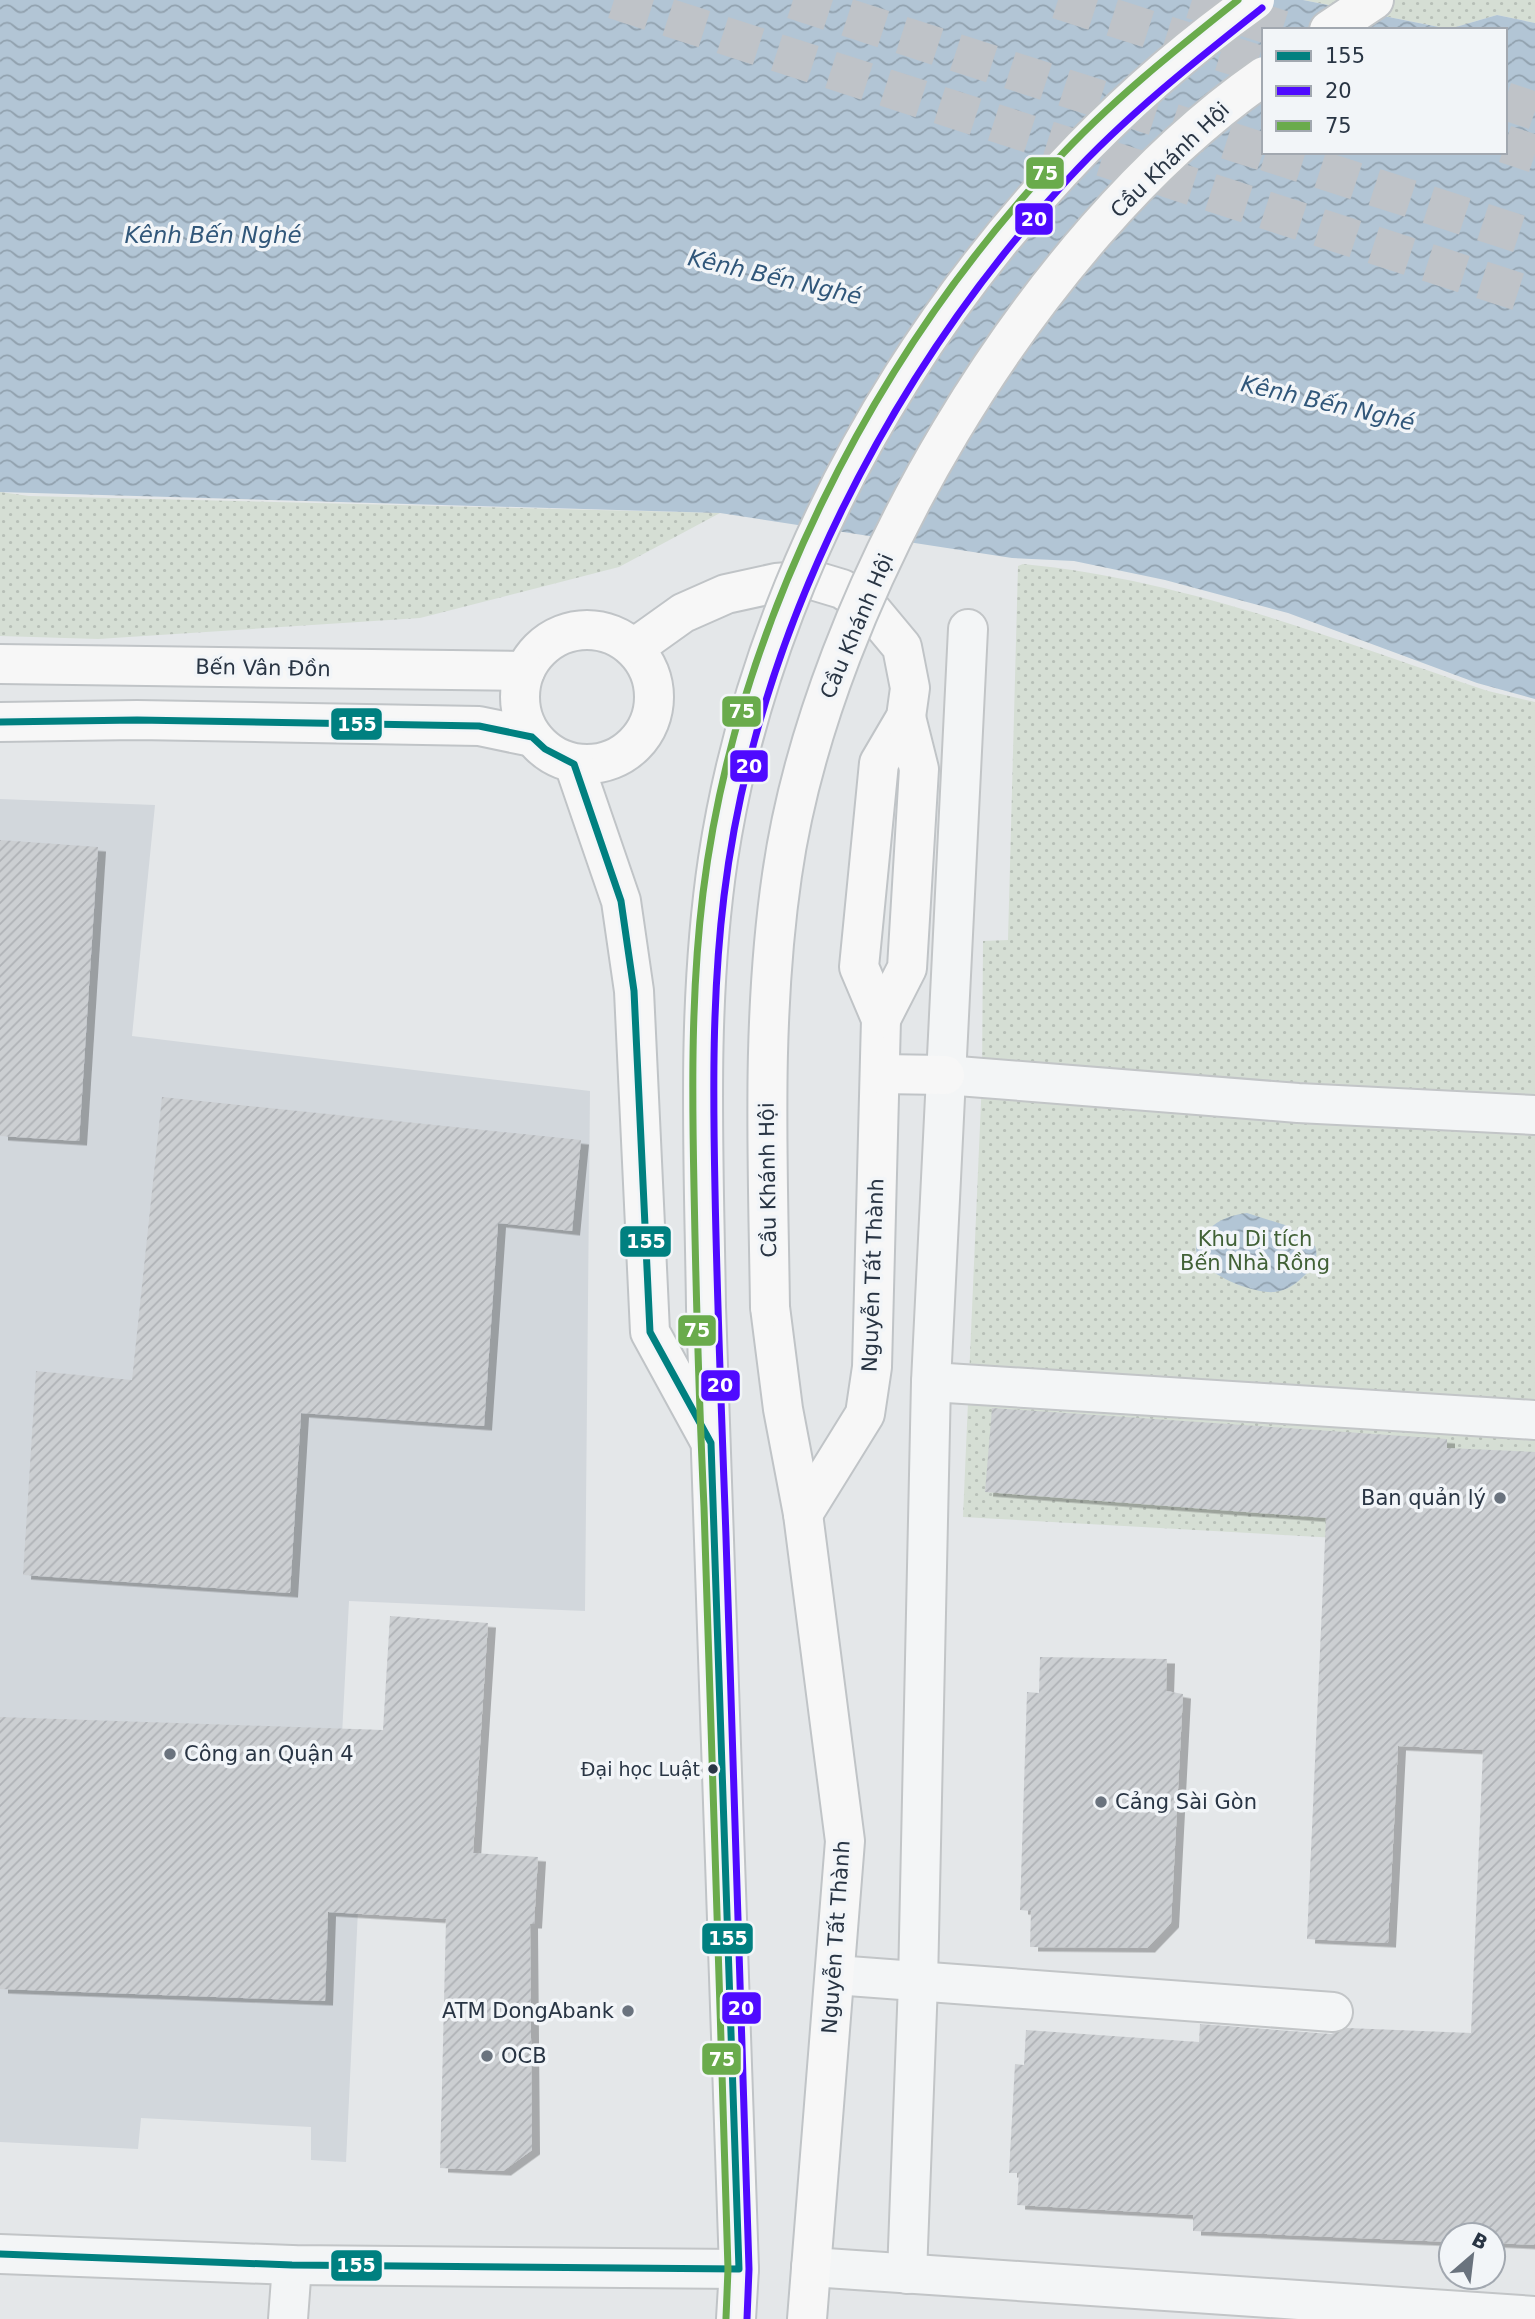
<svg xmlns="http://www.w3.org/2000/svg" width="1535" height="2319" font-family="'DejaVu Sans',sans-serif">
	<defs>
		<pattern id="park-dots" width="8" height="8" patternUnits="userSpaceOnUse" patternTransform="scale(1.75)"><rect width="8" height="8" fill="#d5ded4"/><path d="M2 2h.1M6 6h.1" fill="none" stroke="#b7bfb7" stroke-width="1.8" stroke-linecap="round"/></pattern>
		<pattern id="water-waves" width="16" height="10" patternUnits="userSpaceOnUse" patternTransform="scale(1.75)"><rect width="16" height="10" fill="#b2c5d5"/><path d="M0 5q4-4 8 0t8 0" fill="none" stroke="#91a1ae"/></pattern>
		<pattern id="building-hatch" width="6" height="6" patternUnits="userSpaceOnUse" patternTransform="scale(1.75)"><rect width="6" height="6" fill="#cccfd2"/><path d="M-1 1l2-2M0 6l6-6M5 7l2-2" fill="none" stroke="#afb2b6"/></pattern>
		<filter id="shadow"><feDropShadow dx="8" dy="4.5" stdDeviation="0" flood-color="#0004"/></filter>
	</defs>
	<rect width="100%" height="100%" fill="#e4e7e9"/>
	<path fill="#d2d7dc" d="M 0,799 L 155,805 L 132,1036 L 590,1091 L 585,1611 L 349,1601 L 333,1908 L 358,1910 L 346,2162 L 311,2160 L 311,2127 L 141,2118 L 138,2149 L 0,2142 Z"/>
	<g fill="url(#park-dots)">
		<path d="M 1303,0 L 1535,0 L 1535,23 L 1497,15 L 1449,29 Z"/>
		<path d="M 0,492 L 29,496 L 720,513 L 619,567 L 420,618 L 98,639 L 0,636 Z"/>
		<path d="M 1023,564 C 1183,579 1337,640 1488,691 L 1535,702 L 1535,1549 L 963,1517 L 982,1079 L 983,941 L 1008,940 L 1018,566 Z"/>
	</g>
	<g fill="url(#water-waves)" fill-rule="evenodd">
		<path d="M 0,0 L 1303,0 L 1449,29 L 1497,15 L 1535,23 L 1535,699 L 1477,683 L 1288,613 L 1165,580 L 1074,561 L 1012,558 L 720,513 L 0,492 ZM 1264,30 L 1505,30 L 1505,152 L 1264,152 Z"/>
		<path d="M 1247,1213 L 1285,1225 L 1315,1246 C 1319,1257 1314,1266 1306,1274 C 1297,1283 1287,1291 1274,1292 C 1253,1294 1195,1272 1196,1247 C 1196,1240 1203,1234 1208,1230 C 1219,1219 1232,1215 1247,1213 Z"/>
	</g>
	<g fill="url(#building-hatch)" filter="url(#shadow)">
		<path d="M 0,840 L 98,847 L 79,1141 L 0,1136 Z"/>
		<path d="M 162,1097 L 581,1140 L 572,1231 L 498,1223 L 484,1426 L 301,1413 L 290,1593 L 23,1575 L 36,1371 L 132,1380 Z"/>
		<path d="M 992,1408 L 1447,1439 L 1447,1448 L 1535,1452 L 1535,2245 L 1493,2243 L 1493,2235 L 1451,2235 L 1451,2242 L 1193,2231 L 1193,2215 L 1017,2205 L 1019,2173 L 1009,2173 L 1015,2064 L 1024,2065 L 1026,2030 L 1199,2042 L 1200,2024 L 1331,2034 L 1347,2028 L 1471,2033 L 1483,1750 L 1398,1746 L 1388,1943 L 1307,1939 L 1326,1518 L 985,1492 Z"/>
		<path d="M 390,1616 L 488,1623 L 473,1853 L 538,1857 L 534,1924 L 530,1924 L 532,2150 L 503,2171 L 440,2168 L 446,1919 L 328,1912 L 325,2001 L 0,1989 L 0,1717 L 383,1730 Z"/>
		<path d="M 1040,1657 L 1167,1659 L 1166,1691 L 1183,1694 L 1171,1923 L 1147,1948 L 1030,1947 L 1031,1911 L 1020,1910 L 1027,1692 L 1039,1693 Z"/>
	</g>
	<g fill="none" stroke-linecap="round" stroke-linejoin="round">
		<g stroke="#bfc3c8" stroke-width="38" stroke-dasharray="38 19" stroke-linecap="butt">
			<path d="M 614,0 L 1535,297"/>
			<path d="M 1192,0 L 1284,30"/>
			<path d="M 1505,101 L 1535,111"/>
		</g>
		<g stroke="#bfc3c8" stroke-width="38" stroke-dasharray="38 19" stroke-linecap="butt">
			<path d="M 793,0 L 1264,152"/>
			<path d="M 1058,0 L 1264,66"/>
			<path d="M 1505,144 L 1535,154"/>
			<path d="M 1266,152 L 1535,239"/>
		</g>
		<g stroke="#c2c5c7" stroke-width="42">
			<g id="minor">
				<path d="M 945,1075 L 1298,1103 L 1535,1115"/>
				<path d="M 931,1382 L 1535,1420"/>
				<path d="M 835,1975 L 1333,2012"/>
				<path d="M 0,2254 L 292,2265 L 739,2269"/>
				<path d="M 811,2267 L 1535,2316"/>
				<path d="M 907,2274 L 918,1983 L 931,1382 L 968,629"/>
				<path d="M 288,2319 L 292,2265"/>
			</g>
		</g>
		<g stroke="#c0c4c7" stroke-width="42">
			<g id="major">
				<path d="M 1329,30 L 1374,0"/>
				<circle cx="587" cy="697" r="67"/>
				<path d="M 634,648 L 683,613 L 726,594 L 776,583 L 812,580 L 842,589 L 867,605 L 902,647 L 910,688 L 906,717 L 879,763 L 859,967 L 881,1019 L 872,1367 L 865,1414 L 803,1514"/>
				<path d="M 0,664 L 525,671"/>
				<path d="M 0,722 L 137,720 L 479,726 L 532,737"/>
				<path d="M 574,764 L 621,901 L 634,991 L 650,1332 L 708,1438"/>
				<path d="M 881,1019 L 907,968 L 919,769 L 906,717"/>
				<path d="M 880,1074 L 945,1075"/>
				<path d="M 706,1307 L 739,2269 L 736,2319"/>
				<path d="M 770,1307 L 783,1409 L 803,1514 L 845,1841 L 807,2319"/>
			</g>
		</g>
		<use href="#minor" stroke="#f3f5f6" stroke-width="38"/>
		<use href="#major" stroke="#f7f7f7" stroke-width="38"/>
		<g stroke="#c0c4c7" stroke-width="42" stroke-linecap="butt">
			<g id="major-bridge">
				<path d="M 706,1307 C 704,1158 696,1007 718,859 C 769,523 979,196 1255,0"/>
				<path d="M 770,1307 C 768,1162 761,1019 782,875 C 822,595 1031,238 1264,76"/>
			</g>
		</g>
		<use href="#major-bridge" stroke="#f7f7f7" stroke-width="38"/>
		<g stroke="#f2f5f8" stroke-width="12">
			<path id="bus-1" d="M 0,722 L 137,720 L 479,726 L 532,737 L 545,749 L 574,764 L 621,901 L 634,991 L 650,1332 L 711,1443 L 739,2269 L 292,2265 L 0,2254"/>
		</g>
		<g stroke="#f2f5f8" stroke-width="12">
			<path id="bus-2" d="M 747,2319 L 749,2269 C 742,2015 734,1762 725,1509 C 721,1403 717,1297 715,1190 C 713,1093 712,994 724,896 C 756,633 890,372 1069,178 C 1127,115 1194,62 1262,8"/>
		</g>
		<g stroke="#f2f5f8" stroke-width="12">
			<path id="bus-3" d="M 726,2318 L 728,2269 C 720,2015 713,1761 704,1507 C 699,1401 696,1294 694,1188 C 692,1090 691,991 703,893 C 736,627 872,358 1054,163 C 1110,102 1174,51 1238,0"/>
		</g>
		<use href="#bus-1" stroke="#008080" stroke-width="7"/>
		<use href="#bus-2" stroke="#4f0aff" stroke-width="7"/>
		<use href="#bus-3" stroke="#6aab4c" stroke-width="7"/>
	</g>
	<g fill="#6a737e" stroke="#f2f5f8" stroke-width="2.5">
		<circle cx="1500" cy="1498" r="7"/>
		<circle cx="170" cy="1754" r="7"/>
		<circle cx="1101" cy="1802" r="7"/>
		<circle cx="628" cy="2011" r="7"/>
		<circle cx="487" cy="2056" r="7"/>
	</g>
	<circle fill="#293544" stroke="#f2f5f8" stroke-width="2.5" cx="713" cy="1769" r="6"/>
	<g text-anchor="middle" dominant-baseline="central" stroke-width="7" stroke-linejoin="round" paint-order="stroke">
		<g font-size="19" fill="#293544" stroke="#f2f5f8" text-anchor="end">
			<text x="700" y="1769">Đại học Luật</text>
		</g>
		<g font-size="21" fill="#293544" stroke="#f2f5f8">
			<text transform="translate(1170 160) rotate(-44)">Cầu Khánh Hội</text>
			<text transform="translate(857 626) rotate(-67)">Cầu Khánh Hội</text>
			<text transform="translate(263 668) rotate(1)">Bến Vân Đồn</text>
			<text transform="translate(768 1180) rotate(-91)">Cầu Khánh Hội</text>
			<text transform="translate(873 1275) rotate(-88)">Nguyễn Tất Thành</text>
			<text transform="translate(836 1937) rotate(-86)">Nguyễn Tất Thành</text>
		</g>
		<g font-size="21" fill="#416136" stroke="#f2f5f8">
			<text x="1255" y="1239">Khu Di tích<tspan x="1255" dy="24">Bến Nhà Rồng</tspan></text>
		</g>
		<g font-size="21" fill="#293544" stroke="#f2f5f8" text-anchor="start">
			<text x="1486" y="1498" text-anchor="end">Ban quản lý</text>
			<text x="184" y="1754">Công an Quận 4</text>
			<text x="1115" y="1802">Cảng Sài Gòn</text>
			<text x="614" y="2011" text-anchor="end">ATM DongAbank</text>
			<text x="501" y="2056">OCB</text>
		</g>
		<g font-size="23" font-style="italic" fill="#31577a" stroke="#f2f5f8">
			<text x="213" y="235">Kênh Bến Nghé</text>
			<text transform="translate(775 277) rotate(13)">Kênh Bến Nghé</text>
			<text transform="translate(1328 403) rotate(13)">Kênh Bến Nghé</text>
		</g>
	</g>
	<g stroke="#f2f5f8" stroke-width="2.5">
		<rect x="1025" y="156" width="40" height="34" rx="7" fill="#6aab4c"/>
		<rect x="1014" y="202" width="40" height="34" rx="7" fill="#4f0aff"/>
		<rect x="721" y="695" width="41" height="33" rx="7" fill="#6aab4c"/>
		<rect x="330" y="707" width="53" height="34" rx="7" fill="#008080"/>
		<rect x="729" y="749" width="40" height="34" rx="7" fill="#4f0aff"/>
		<rect x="619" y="1225" width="53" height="33" rx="7" fill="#008080"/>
		<rect x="677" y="1314" width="40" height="33" rx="7" fill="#6aab4c"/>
		<rect x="700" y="1369" width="41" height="33" rx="7" fill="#4f0aff"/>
		<rect x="701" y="1922" width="53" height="33" rx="7" fill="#008080"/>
		<rect x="721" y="1991" width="41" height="34" rx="7" fill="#4f0aff"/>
		<rect x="701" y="2042" width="41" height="34" rx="7" fill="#6aab4c"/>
		<rect x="330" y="2249" width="53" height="33" rx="7" fill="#008080"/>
	</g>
	<g font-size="19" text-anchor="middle" font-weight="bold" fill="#fff">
		<text x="1045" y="180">75</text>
		<text x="1034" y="226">20</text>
		<text x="742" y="718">75</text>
		<text x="357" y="731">155</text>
		<text x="749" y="773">20</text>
		<text x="646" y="1248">155</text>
		<text x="697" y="1337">75</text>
		<text x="720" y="1392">20</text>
		<text x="728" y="1945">155</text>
		<text x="741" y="2015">20</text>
		<text x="722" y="2066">75</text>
		<text x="356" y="2272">155</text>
	</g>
	<rect x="1262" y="28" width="245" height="126" fill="#f2f5f8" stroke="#a2a8b0" stroke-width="2"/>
	<rect x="1276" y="51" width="35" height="10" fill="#008080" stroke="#a2a8b0" stroke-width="2"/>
	<text x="1325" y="63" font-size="21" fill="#293544">155</text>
	<rect x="1276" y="86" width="35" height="10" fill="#4f0aff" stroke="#a2a8b0" stroke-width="2"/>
	<text x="1325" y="98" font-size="21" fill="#293544">20</text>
	<rect x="1276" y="121" width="35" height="10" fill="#6aab4c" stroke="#a2a8b0" stroke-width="2"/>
	<text x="1325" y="133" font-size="21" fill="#293544">75</text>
	<g transform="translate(1472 2256) rotate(28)"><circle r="33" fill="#f2f5f8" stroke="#a2a8b0" stroke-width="2"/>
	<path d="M0-5L12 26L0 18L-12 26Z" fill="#6a737e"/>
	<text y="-10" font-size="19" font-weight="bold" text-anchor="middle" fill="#293544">B</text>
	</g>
</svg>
